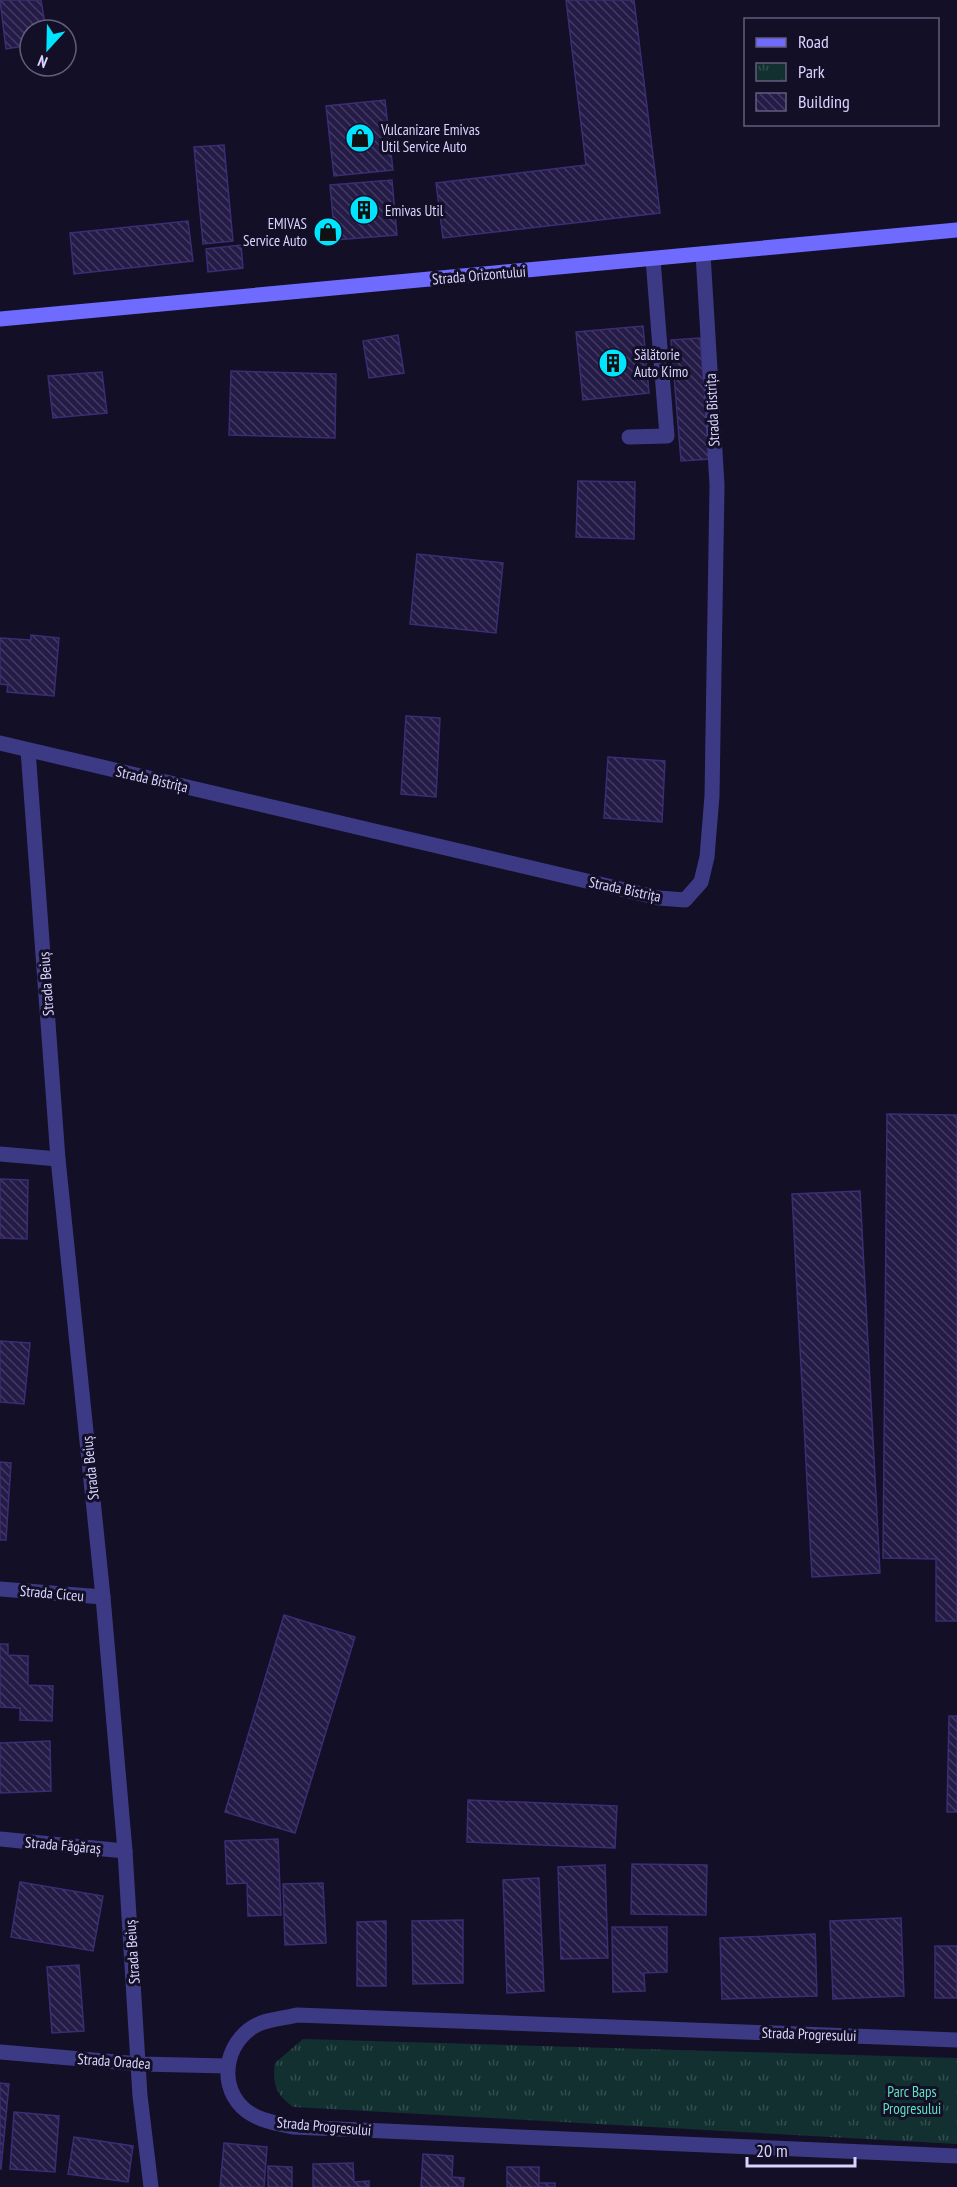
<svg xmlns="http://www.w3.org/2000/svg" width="957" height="2187" font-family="'PT Sans Narrow',sans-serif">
	<defs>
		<pattern id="park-tufts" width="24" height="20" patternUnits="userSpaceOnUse" patternTransform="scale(1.5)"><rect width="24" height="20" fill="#12302f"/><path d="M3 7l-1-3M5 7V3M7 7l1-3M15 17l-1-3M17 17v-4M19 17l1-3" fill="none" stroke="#344d4e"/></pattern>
		<pattern id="building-back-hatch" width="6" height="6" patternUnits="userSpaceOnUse" patternTransform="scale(1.5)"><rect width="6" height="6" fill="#241b47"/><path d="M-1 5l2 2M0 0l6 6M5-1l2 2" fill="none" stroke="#433b63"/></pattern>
	</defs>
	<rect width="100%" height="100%" fill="#130f26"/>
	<path fill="url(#park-tufts)" d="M 303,2039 L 957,2058 L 957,2144 L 293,2107 C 276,2095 272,2084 275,2063 Z"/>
	<g fill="url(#building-back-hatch)" stroke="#3b2d73" stroke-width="1.5">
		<path d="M 0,0 L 41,0 L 46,30 L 30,30 L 30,45 L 6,49 Z"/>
		<path d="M 566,0 L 634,0 L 660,213 L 443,238 L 436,183 L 586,165 Z"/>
		<path d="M 385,100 L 393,170 L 334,176 L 326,106 Z"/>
		<path d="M 224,145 L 233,241 L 203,244 L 194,147 Z"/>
		<path d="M 392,180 L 397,235 L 335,240 L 330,185 Z"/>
		<path d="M 188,221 L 193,261 L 74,274 L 70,233 Z"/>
		<path d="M 241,245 L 243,268 L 208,272 L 206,249 Z"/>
		<path d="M 643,326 L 649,393 L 583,400 L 576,332 Z"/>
		<path d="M 398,335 L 404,373 L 369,378 L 363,341 Z"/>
		<path d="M 700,338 L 710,459 L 681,461 L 671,340 Z"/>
		<path d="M 231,371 L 336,374 L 335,438 L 229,435 Z"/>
		<path d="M 102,372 L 107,413 L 53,418 L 48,376 Z"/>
		<path d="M 578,481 L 635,482 L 634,539 L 576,537 Z"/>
		<path d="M 417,554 L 503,563 L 496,633 L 410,624 Z"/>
		<path d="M 31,635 L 59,638 L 54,696 L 7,692 L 8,685 L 0,684 L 0,638 L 31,640 Z"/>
		<path d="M 406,716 L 440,718 L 436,797 L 401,794 Z"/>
		<path d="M 608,757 L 665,761 L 662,822 L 604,818 Z"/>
		<path d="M 887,1114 L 957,1115 L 957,1621 L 936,1621 L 936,1559 L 883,1558 Z"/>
		<path d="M 0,1179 L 28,1180 L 27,1239 L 0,1238 Z"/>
		<path d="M 860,1191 L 880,1573 L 812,1577 L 792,1194 Z"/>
		<path d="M 0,1341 L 30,1343 L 24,1404 L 0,1402 Z"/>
		<path d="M 0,1462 L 11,1463 L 6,1540 L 0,1540 Z"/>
		<path d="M 284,1615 L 355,1637 L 295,1833 L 225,1812 Z"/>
		<path d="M 0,1644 L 8,1644 L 8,1655 L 28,1656 L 28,1685 L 53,1686 L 52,1721 L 20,1720 L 20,1708 L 0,1707 Z"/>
		<path d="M 949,1716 L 957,1716 L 957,1812 L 947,1812 Z"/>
		<path d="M 50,1741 L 51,1791 L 0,1793 L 0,1743 Z"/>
		<path d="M 468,1800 L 617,1806 L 615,1848 L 467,1842 Z"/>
		<path d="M 278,1839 L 281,1915 L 248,1916 L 247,1883 L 227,1884 L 225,1841 Z"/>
		<path d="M 632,1864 L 707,1865 L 706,1915 L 631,1914 Z"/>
		<path d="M 605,1865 L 608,1958 L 561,1959 L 558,1867 Z"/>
		<path d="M 539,1878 L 544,1991 L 507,1993 L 503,1880 Z"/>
		<path d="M 20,1882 L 103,1896 L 93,1951 L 11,1937 Z"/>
		<path d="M 323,1883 L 326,1943 L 285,1945 L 283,1884 Z"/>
		<path d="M 901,1918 L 904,1996 L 833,1999 L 830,1921 Z"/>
		<path d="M 463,1920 L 463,1983 L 413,1984 L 412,1921 Z"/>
		<path d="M 386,1921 L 386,1986 L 357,1986 L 357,1922 Z"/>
		<path d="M 612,1927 L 667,1927 L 667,1972 L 644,1973 L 645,1991 L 613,1992 Z"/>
		<path d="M 815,1934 L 817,1996 L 722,1999 L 720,1938 Z"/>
		<rect x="935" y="1946" width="22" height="52"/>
		<path d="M 79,1965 L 84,2031 L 52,2033 L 47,1967 Z"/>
		<path d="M 0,2083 L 9,2084 L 1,2169 L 0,2169 Z"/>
		<path d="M 14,2112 L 59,2116 L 55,2172 L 10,2169 Z"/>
		<path d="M 74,2137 L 133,2146 L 128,2182 L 68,2174 Z"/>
		<path d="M 224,2143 L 267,2147 L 264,2187 L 220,2187 Z"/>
		<path d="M 423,2154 L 453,2156 L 452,2177 L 464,2178 L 463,2187 L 421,2187 Z"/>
		<path d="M 353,2163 L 354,2182 L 369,2181 L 369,2187 L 313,2187 L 313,2164 Z"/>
		<path d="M 268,2166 L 292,2167 L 292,2187 L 268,2187 Z"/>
		<path d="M 507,2167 L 539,2167 L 539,2183 L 555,2183 L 555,2187 L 507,2187 Z"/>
	</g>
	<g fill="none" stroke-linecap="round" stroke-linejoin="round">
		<path stroke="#3d3a85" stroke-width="15" d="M 629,437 L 667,436 L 653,259"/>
		<g stroke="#3d3a85" stroke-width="15">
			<path d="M 0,743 L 659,898 L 685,900 L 701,882 L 707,857 L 712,796 L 717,485 L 703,254"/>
			<path d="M 28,750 L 58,1159 L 103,1597 L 125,1851 L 140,2096 L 151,2187"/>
			<path d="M 0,1154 L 58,1159"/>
			<path d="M 0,1589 L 103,1597"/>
			<path d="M 0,1839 L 125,1851"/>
			<path d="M 957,2040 L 297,2015 C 285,2018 272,2019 261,2023 C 228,2036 216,2081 242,2107 C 255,2120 275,2123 293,2127 L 957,2156"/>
			<path d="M 0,2052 L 140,2064 L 227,2066"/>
		</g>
		<path stroke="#6f6bff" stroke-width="15" d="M 0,319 L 957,230"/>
	</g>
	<defs>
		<g id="shop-disc" transform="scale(1.5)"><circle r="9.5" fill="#00e5ff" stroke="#130f26"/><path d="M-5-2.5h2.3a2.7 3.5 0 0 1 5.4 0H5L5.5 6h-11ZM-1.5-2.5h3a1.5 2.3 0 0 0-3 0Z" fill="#111"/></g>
		<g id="building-disc" transform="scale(1.5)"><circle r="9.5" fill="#00e5ff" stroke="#130f26"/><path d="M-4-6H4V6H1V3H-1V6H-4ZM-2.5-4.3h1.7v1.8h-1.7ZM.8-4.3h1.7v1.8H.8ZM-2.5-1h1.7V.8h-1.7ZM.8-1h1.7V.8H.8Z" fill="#111"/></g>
	</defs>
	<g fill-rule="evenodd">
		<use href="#shop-disc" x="360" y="138"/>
		<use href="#building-disc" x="364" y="210"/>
		<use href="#shop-disc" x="328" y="232"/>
		<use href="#building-disc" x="613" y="363"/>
	</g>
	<g text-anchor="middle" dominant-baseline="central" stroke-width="6" stroke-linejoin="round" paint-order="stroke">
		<g font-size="15" fill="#d9d4ff" stroke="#130f26" text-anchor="start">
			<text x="381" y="129">Vulcanizare Emivas<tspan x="381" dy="17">Util Service Auto</tspan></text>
			<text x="385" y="210">Emivas Util</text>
			<text x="307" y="223" text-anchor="end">EMIVAS<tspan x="307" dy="17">Service Auto</tspan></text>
			<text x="634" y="354">Sălătorie<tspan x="634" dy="17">Auto Kimo</tspan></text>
		</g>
		<g font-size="15" fill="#d9d4ff" stroke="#130f26">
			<text transform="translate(479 275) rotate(-5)">Strada Orizontului</text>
			<text transform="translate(712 410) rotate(-93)">Strada Bistrița</text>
			<text transform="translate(152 779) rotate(13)">Strada Bistrița</text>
			<text transform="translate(625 889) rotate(12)">Strada Bistrița</text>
			<text transform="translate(46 984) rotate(-94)">Strada Beiuș</text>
			<text transform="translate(90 1468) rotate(-96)">Strada Beiuș</text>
			<text transform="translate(52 1593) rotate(5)">Strada Ciceu</text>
			<text transform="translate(63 1845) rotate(5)">Strada Făgăraș</text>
			<text transform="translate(132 1952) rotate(-94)">Strada Beiuș</text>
			<text transform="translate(809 2034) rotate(2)">Strada Progresului</text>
			<text transform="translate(114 2061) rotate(4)">Strada Oradea</text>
			<text transform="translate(324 2126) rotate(5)">Strada Progresului</text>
		</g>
		<g font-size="15" fill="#5fe0c0" stroke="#130f26">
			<text x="912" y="2091">Parc Baps<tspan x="912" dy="17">Progresului</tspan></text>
		</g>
	</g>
	<rect x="744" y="18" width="195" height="108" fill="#130f26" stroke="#625e7d" stroke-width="1.5"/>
	<rect x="756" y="38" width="30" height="9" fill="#6f6bff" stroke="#625e7d" stroke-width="1.5"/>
	<text x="798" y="48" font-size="18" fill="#d9d4ff">Road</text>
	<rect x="756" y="63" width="30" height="18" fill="url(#park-tufts)" stroke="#625e7d" stroke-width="1.5"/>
	<text x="798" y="78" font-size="18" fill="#d9d4ff">Park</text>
	<rect x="756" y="93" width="30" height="18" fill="url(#building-back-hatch)" stroke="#625e7d" stroke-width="1.5"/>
	<text x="798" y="108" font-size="18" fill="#d9d4ff">Building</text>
	<g transform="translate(48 48) rotate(202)"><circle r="28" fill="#130f26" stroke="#625e7d" stroke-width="1.5"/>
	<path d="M0-4.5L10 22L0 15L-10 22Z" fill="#00e5ff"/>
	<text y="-9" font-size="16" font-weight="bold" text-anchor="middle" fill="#d9d4ff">N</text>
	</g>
	<path d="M747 2157v9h108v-9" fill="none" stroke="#d9d4ff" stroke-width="3"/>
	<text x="756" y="2157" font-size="18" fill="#d9d4ff" stroke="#130f26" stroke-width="4.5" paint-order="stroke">20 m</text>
</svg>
